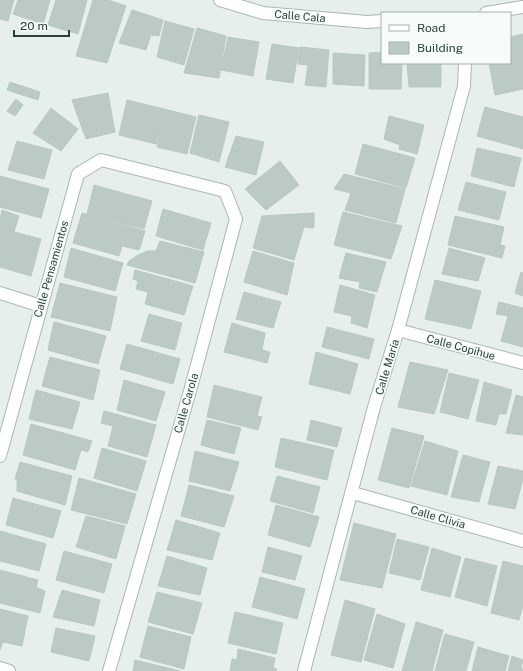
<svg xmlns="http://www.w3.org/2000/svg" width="523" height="671" font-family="'Public Sans',sans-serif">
	<rect width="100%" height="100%" fill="#e6efeb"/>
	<g fill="#bbcac4" stroke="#b8c9c2">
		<path d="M 0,0 L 14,0 L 8,21 L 0,19 Z"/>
		<path d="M 18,0 L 50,0 L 43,24 L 13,14 Z"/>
		<path d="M 56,0 L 87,0 L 78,34 L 48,25 Z"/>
		<path d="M 93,0 L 108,0 L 126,6 L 107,63 L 76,56 Z"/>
		<path d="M 132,10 L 163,20 L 159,36 L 151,35 L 146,50 L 119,43 Z"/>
		<path d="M 165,21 L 194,29 L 184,65 L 157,57 Z"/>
		<path d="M 197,28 L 226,36 L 219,78 L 184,73 Z"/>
		<path d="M 523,34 L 523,89 L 495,95 L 489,63 L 510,63 L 510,37 Z"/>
		<path d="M 228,37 L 259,42 L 253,76 L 221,70 Z"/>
		<path d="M 272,44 L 299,48 L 293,83 L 266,79 Z"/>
		<path d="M 300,47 L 329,50 L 326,87 L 305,85 L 308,65 L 298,64 Z"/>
		<path d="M 382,52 L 382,63 L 402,63 L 401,89 L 369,89 L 369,53 Z"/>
		<path d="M 333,53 L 365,55 L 364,86 L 333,84 Z"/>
		<path d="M 407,63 L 441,63 L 441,87 L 409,87 Z"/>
		<path d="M 10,82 L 40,92 L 38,100 L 7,90 Z"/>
		<path d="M 108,93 L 115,132 L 86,139 L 72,100 Z"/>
		<path d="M 16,99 L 23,105 L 15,116 L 7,111 Z"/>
		<path d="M 127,100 L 164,109 L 156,144 L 119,135 Z"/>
		<path d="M 485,107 L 523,117 L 523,149 L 477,136 Z"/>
		<path d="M 51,108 L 78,129 L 61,151 L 33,133 Z"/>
		<path d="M 164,109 L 196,117 L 187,154 L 157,147 Z"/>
		<path d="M 199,115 L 229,122 L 219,162 L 190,153 Z"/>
		<path d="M 389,116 L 424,125 L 417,154 L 399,149 L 400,145 L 384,139 Z"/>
		<path d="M 236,136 L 264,142 L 256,175 L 225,167 Z"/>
		<path d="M 17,141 L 52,150 L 44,179 L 8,170 Z"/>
		<path d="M 363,144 L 415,158 L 406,188 L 355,174 Z"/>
		<path d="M 477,148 L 521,158 L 514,187 L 471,176 Z"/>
		<path d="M 280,161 L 299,185 L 266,210 L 245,189 Z"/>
		<path d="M 344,174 L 405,189 L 396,223 L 345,210 L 351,193 L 334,189 Z"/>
		<path d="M 0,176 L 49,189 L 41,218 L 0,207 Z"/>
		<path d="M 466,182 L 506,192 L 499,220 L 458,210 Z"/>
		<path d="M 94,185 L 152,201 L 144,229 L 87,214 Z"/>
		<path d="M 163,209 L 211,223 L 203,250 L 156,236 Z"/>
		<path d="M 2,210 L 19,216 L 14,232 L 41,239 L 31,276 L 0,267 L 0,219 Z"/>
		<path d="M 343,212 L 402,226 L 391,259 L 334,245 Z"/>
		<path d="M 82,213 L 145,231 L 139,250 L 122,246 L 119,256 L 73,243 Z"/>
		<path d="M 314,213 L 314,228 L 304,227 L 294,260 L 253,248 L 262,216 Z"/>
		<path d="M 455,216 L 504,227 L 500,245 L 505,246 L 502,258 L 448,245 Z"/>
		<path d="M 160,241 L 204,252 L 195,283 L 127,265 L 129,261 L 138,255 L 147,251 L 156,251 Z"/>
		<path d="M 71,248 L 123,263 L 115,291 L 64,277 Z"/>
		<path d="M 449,248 L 485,258 L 478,281 L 442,274 Z"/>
		<path d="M 253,251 L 294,263 L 287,295 L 244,282 Z"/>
		<path d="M 346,253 L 386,262 L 377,292 L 359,288 L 360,282 L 339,278 Z"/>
		<path d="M 135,270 L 193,286 L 184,315 L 145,304 L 148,292 L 136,289 L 138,281 L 133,279 Z"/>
		<path d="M 521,272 L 523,273 L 523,296 L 515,293 Z"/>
		<path d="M 435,280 L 481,291 L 471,329 L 425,319 Z"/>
		<path d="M 60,283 L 117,297 L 110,331 L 51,317 Z"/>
		<path d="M 340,285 L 375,295 L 367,328 L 351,323 L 352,316 L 334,312 Z"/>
		<path d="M 244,292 L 281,302 L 273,328 L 236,319 Z"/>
		<path d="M 499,302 L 523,308 L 523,347 L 501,341 L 508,316 L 496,314 Z"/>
		<path d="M 149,314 L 182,323 L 175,350 L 141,341 Z"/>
		<path d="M 54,322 L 106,336 L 98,364 L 48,350 Z"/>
		<path d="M 232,323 L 265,333 L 262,350 L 270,352 L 267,363 L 224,352 Z"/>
		<path d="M 327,327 L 374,339 L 369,359 L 322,347 Z"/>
		<path d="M 127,344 L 180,359 L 173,384 L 120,369 Z"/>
		<path d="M 316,352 L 358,364 L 350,394 L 309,384 Z"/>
		<path d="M 50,357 L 100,370 L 93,400 L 42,386 Z"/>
		<path d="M 410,362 L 448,370 L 434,414 L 398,407 Z"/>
		<path d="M 449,373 L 479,380 L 468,419 L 440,412 Z"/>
		<path d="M 124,380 L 165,392 L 156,421 L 117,410 Z"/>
		<path d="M 484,382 L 512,390 L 506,414 L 499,414 L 496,425 L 476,421 Z"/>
		<path d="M 214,385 L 262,397 L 257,416 L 262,417 L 258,430 L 207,417 Z"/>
		<path d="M 36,390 L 80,402 L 72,429 L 29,419 Z"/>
		<path d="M 516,395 L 523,397 L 523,435 L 506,433 Z"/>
		<path d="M 104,411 L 156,425 L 147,457 L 108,446 L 113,426 L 101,423 Z"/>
		<path d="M 207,420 L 241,428 L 234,454 L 201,445 Z"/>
		<path d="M 311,420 L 342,428 L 337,447 L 307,440 Z"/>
		<path d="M 31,424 L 92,441 L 88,452 L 81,450 L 75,470 L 23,455 Z"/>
		<path d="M 392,428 L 424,436 L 409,488 L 378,480 Z"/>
		<path d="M 281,438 L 334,450 L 327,480 L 275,467 Z"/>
		<path d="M 425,441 L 458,451 L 447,495 L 411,486 Z"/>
		<path d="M 102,448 L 146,461 L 137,491 L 94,478 Z"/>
		<path d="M 195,451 L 239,462 L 230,491 L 189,481 Z"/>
		<path d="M 463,455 L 490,462 L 479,502 L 451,497 Z"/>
		<path d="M 20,462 L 72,476 L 65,505 L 17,491 L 17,480 L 15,479 Z"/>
		<path d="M 498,466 L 523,471 L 523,479 L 515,509 L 488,504 Z"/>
		<path d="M 277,476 L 320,487 L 313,513 L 270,501 Z"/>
		<path d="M 79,478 L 136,494 L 127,524 L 71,510 Z"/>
		<path d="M 189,485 L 234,496 L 224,527 L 181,516 Z"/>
		<path d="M 13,498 L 61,511 L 53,538 L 6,525 Z"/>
		<path d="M 276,505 L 319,517 L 310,547 L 268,535 Z"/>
		<path d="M 86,516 L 125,526 L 116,559 L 76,547 Z"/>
		<path d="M 176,520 L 220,533 L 212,560 L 167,550 Z"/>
		<path d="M 354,523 L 396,534 L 382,588 L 340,580 Z"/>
		<path d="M 0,531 L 46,544 L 39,571 L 0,561 Z"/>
		<path d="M 397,539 L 429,547 L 420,580 L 389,573 Z"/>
		<path d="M 268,547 L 302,556 L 295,580 L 262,572 Z"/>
		<path d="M 432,548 L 461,557 L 450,597 L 421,590 Z"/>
		<path d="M 64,551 L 112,564 L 104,593 L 56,580 Z"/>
		<path d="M 167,556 L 207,568 L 200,595 L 158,586 Z"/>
		<path d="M 465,558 L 497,566 L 487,606 L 455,597 Z"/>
		<path d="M 503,561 L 523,566 L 523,605 L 519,620 L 491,613 Z"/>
		<path d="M 0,570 L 38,580 L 36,587 L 45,591 L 40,613 L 0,603 Z"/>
		<path d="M 260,577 L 305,589 L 297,619 L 252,607 Z"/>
		<path d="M 62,590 L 100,600 L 94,626 L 53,617 Z"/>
		<path d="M 157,592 L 202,603 L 193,634 L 148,622 Z"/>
		<path d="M 345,600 L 375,609 L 361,662 L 331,655 Z"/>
		<path d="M 0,609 L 28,616 L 22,646 L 3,642 L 0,650 Z"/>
		<path d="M 235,612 L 283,623 L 276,654 L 228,643 Z"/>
		<path d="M 377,614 L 405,624 L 393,668 L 364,660 Z"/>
		<path d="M 416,622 L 443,630 L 432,671 L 402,671 Z"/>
		<path d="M 148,626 L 191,637 L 184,669 L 140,657 Z"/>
		<path d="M 56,628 L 95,636 L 89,661 L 51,652 Z"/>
		<path d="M 445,634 L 474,642 L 466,671 L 435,671 Z"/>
		<path d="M 478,647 L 509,656 L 505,671 L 472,671 Z"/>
		<path d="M 238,649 L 275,658 L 273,668 L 277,669 L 276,671 L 230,671 L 232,659 L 237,660 Z"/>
		<path d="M 512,656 L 523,660 L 521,667 L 523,671 L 508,671 Z"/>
		<path d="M 135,660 L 180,671 L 133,671 Z"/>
	</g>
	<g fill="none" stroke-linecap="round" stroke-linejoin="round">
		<g stroke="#a8b8b2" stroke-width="14">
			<g id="minor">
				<path d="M 220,0 L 263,13 L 367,22 L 382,21"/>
				<path d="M 486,13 L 523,7"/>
				<path d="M 0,293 L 41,306"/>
				<path d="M 398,330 L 523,363"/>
				<path d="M 0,456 L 78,174 L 101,160 L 225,191 L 236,219 L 190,391 L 109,671"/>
				<path d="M 353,493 L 523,541"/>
				<path d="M 0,668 L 9,671"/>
				<path d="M 304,671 L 374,407 L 398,330 L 464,86 L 465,63"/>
			</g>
		</g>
		<use href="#minor" stroke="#fff" stroke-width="12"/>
	</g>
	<g text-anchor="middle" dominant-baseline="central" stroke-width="3.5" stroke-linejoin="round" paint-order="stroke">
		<g font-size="11" fill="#24423a" stroke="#f7fbf9">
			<text transform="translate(300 16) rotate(5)">Calle Cala</text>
			<text transform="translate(51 269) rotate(-74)">Calle Pensamientos</text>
			<text transform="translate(461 347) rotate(15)">Calle Copihue</text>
			<text transform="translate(387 367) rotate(-73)">Calle María</text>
			<text transform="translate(186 403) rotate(-74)">Calle Carola</text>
			<text transform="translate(438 517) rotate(16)">Calle Clivia</text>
		</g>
	</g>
	<rect x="381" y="12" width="130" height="52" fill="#f7fbf9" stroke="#a3b1ad"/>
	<rect x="389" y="25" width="20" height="6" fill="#ffffff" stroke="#a3b1ad"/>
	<text x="417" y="32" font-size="12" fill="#24423a">Road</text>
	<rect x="389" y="42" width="20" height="12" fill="#bbcac4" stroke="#a3b1ad"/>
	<text x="417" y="52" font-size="12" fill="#24423a">Building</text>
	<path d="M14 30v6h55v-6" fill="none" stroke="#24423a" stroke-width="2"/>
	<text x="20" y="30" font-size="12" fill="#24423a" stroke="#f7fbf9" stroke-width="3" paint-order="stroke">20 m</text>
</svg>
